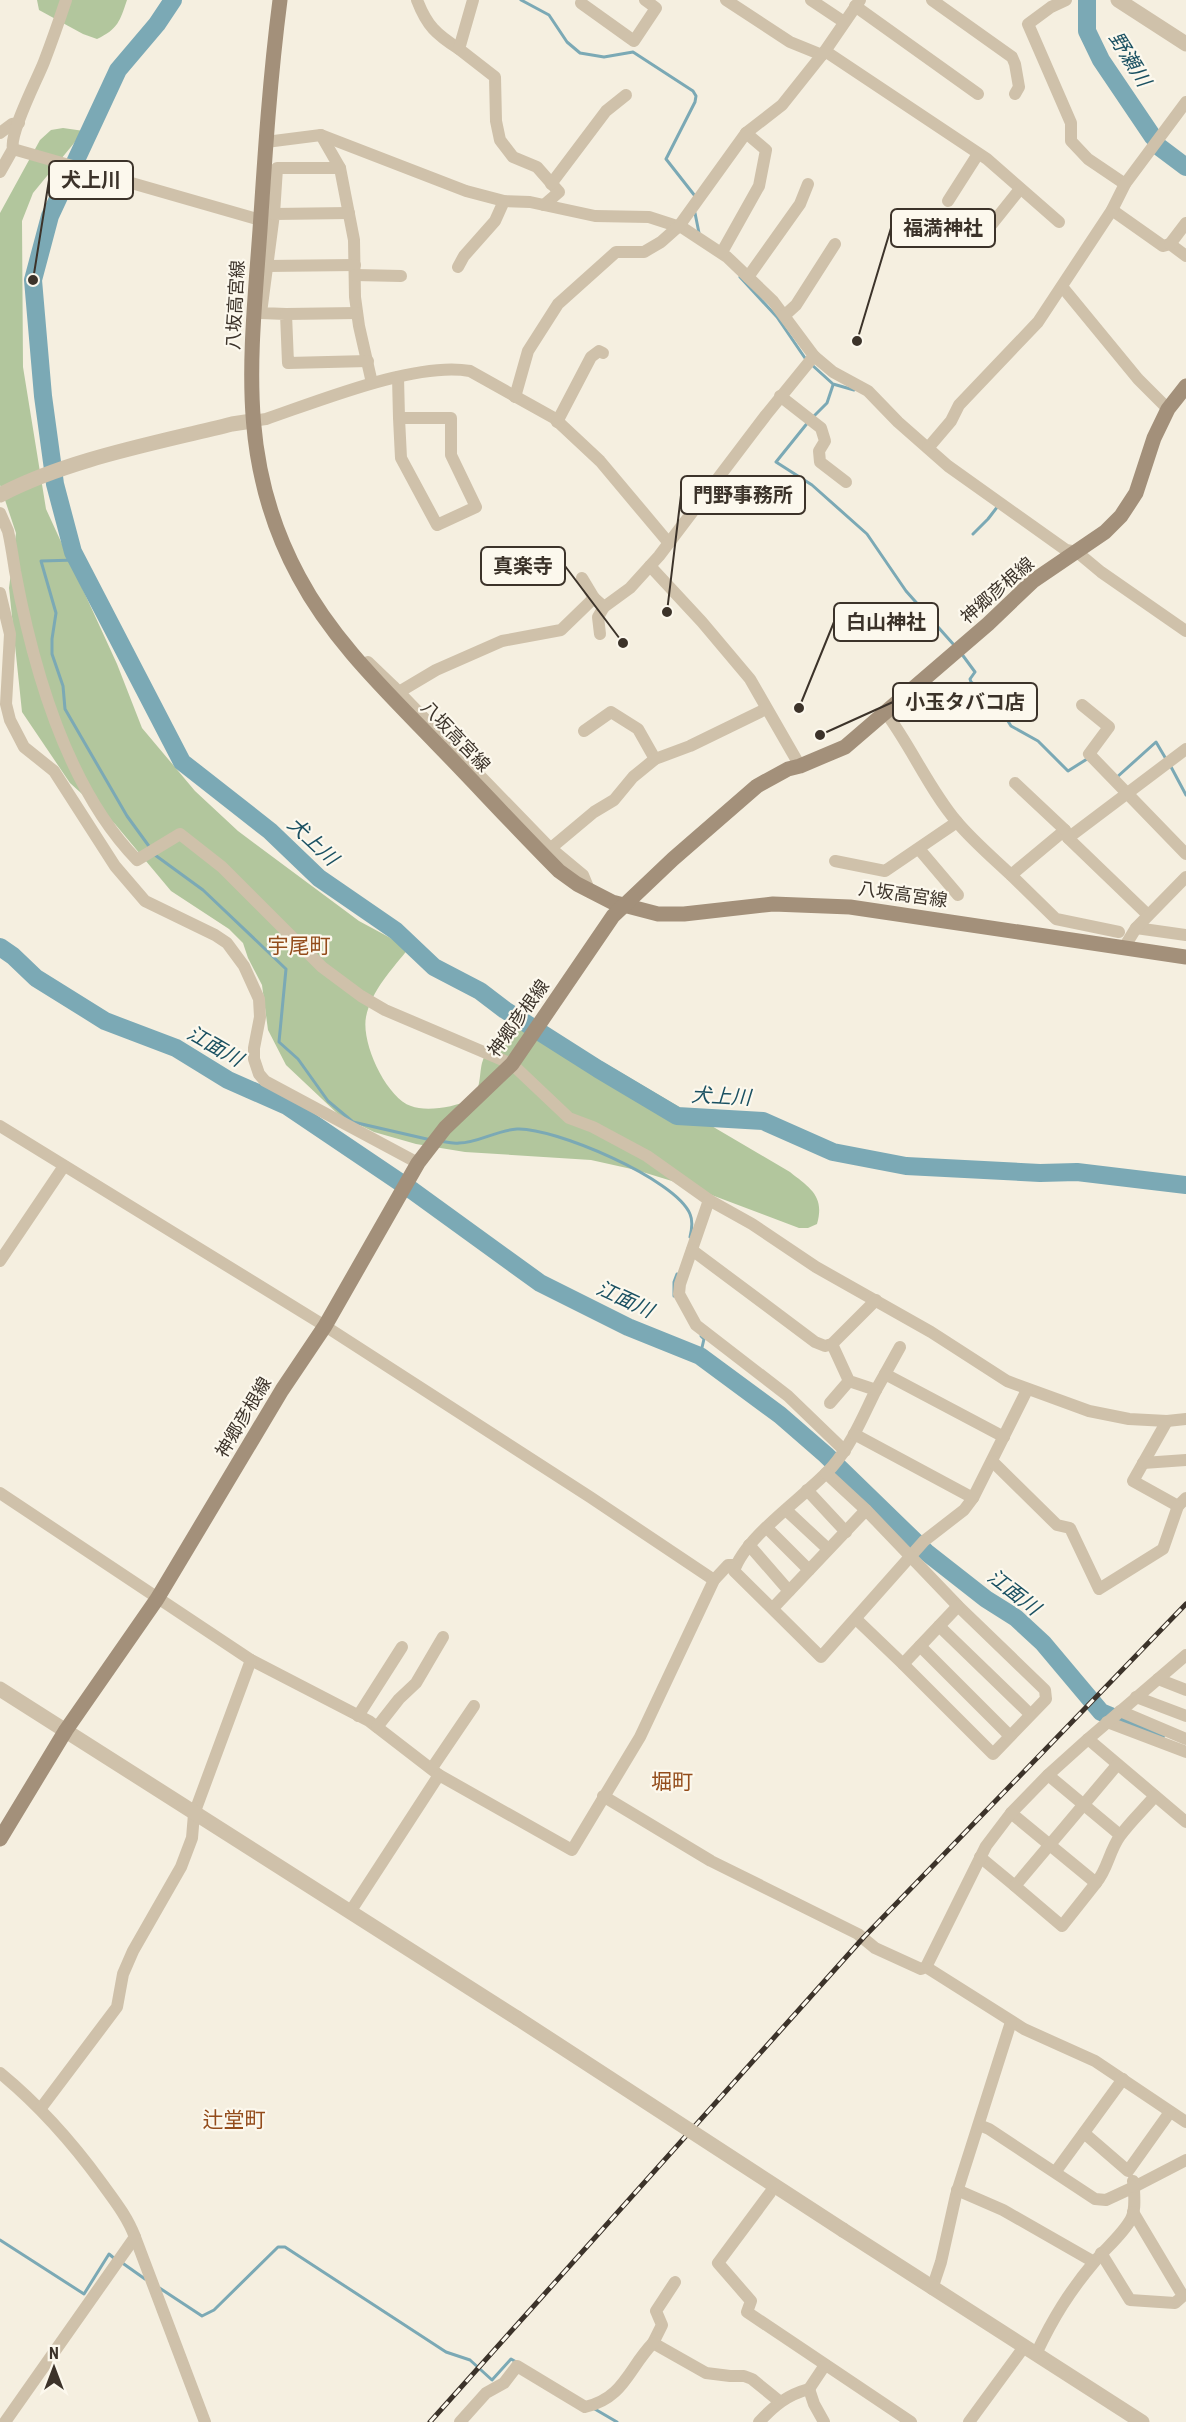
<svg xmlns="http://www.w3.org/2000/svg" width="1186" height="2422" font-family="'Roboto Condensed','Noto Sans JP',sans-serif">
	<rect width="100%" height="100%" fill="#f5efe0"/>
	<g fill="#b2c69d">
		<path d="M 37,0 L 127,0 C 120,21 118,29 97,39 L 83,34 L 39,10 Z"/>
		<path d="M 63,128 L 84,131 L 33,193 L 22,221 L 23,367 L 46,509 L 117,664 L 142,728 L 195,791 L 238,831 L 359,921 L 409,948 C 393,968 371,991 366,1017 C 361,1043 386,1097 411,1106 C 426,1112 455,1107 469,1100 C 481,1094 479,1075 482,1063 C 487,1045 509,1026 523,1015 L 790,1172 C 810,1188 825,1196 817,1224 L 808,1228 L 799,1228 L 685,1185 L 636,1170 L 591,1160 L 465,1152 L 416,1144 L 374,1132 L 339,1115 L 286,1065 L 268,1030 L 262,985 L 248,958 L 243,943 L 229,929 L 171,891 L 115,824 L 70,783 L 22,712 L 9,588 L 16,533 L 0,485 L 0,213 L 40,140 L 51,130 Z"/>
	</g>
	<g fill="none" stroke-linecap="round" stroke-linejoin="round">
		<g stroke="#7ba9b5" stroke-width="3">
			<path d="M 521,0 L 549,15 L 567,42 L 580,53 L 604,57 L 633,52 L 693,91 L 696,96 L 695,102 L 666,159 L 695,196"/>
			<path d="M 695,213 L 699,233"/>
			<path d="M 740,277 L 777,317 L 807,361"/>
			<path d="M 812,365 L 833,384 L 854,390"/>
			<path d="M 814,416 L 827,403 L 833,385"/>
			<path d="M 809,421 L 776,462 L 812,485 L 867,534 L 906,591 L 954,645"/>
			<path d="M 973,534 L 988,519 L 998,506"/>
			<path d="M 76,560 L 41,561 L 56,613 L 52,639 L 52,654 L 63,686 L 65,709 L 127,816 L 151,849"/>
			<path d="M 961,653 L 975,672 L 970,679 L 971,682 L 998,705 L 1011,726 L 1038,741 L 1068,771 L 1087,759"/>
			<path d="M 1170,765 L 1186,795"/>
			<path d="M 1116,778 L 1156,742 L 1166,759"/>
			<path d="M 155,855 L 203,890 L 286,969 L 279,1042 L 298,1059 L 328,1101 L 353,1122 L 431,1140"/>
			<path d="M 440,1141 C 446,1142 453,1144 459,1143 C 478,1143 497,1130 517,1129 C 553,1127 676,1179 690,1214 C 693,1221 692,1229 690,1237"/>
			<path d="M 674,1296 L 674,1282 L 677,1274"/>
			<path d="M 700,1356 L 704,1339 L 701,1336"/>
			<path d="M 0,2240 L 84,2294 L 109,2254 L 115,2259"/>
			<path d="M 121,2262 L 145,2279"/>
			<path d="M 158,2287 L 202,2316 L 214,2310 L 278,2247 L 285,2247 L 446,2352 L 470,2360 L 492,2380 L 511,2359 L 518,2363"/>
			<path d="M 593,2408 L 617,2422"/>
		</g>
		<g stroke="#7ba9b5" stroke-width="18">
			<path d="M 173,0 L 157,24 L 118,70 L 50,216 L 33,280 L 43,396 L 55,484 L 73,552 L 182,762 L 270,831 L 319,878 L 396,931 L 434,967 L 480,991 L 505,1010 L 598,1069 L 677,1116 L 763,1121 L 833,1152 L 906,1166 L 1040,1173 L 1077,1172 L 1186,1185"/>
			<path d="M 1087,0 L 1087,31 L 1101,60 L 1153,137"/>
			<path d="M 1158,146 L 1186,167"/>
			<path d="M 0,947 L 13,956 L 36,978 L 105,1021 L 176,1048 L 228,1080 L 287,1106 L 413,1191 L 540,1283 L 628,1327 L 700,1356 L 780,1415 L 826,1455 L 926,1552 L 986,1599 L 1016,1618 L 1043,1643 L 1101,1712 L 1156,1735"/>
		</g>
		<g stroke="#cfc1aa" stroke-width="12">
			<path d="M 417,0 C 427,26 436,34 459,49"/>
			<path d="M 473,0 L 459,49 L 495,77 L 496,121 L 500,140 L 513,157 L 537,167 L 559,192 L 544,205"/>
			<path d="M 726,0 L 790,42 L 822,55"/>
			<path d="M 811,0 L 844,22"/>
			<path d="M 932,0 L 1012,57 L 1015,64 L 1019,87 L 1015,94"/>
			<path d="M 1066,0 L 1051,7 L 1028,24 L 1071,123 L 1071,141 L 1088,159 L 1125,184"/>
			<path d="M 581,3 L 634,41 L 656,8 L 645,0"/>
			<path d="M 855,6 L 978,94"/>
			<path d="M 825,51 L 987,159 L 1059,222"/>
			<path d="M 0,133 L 12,124 L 19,123"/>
			<path d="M 321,135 L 340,168 L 354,240 L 355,297 L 359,326 L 372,383"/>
			<path d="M 266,142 L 321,135 L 466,191 L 504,201 L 530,202 L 595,216 L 649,217 L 683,228 L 727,257 L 773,301 L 814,356 L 833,372 L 868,391 L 898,422 L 948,466 L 1066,550 L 1077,552 L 1101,572 L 1186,631"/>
			<path d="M 13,149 L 260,220"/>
			<path d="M 0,172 L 13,149 C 9,133 37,80 44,62 C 52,41 59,21 66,0"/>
			<path d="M 551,184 L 606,111 L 626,95"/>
			<path d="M 948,201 L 978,154"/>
			<path d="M 1112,210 L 1163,246 L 1170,244 L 1186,256"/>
			<path d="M 349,213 L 274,214 L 261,313 L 286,314 L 288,363 L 368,361"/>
			<path d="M 274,214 L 277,168 L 340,168"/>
			<path d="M 988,229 L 1020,189"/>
			<path d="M 1170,244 L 1186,223"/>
			<path d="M 722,252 L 759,186 L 766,150 L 746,133"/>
			<path d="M 267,266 L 355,265"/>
			<path d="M 458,267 L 464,256 L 495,221 L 504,201"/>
			<path d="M 355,275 L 401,276"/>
			<path d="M 748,277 L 800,204 L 808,184"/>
			<path d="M 1061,288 L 1064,289 L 1138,379 L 1168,409"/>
			<path d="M 286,314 L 357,313"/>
			<path d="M 785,315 L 796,305 L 835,244"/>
			<path d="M 398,377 L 399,418 L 451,418 L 451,455 L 476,507 L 437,525 L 401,458 L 399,418"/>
			<path d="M 780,396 L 821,428 L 825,441 L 819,451 L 820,462 L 846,482"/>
			<path d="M 515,397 L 528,351 L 558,304 L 616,252 L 644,252 L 661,242 L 679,226 L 746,133 L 782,105 L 825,51 L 860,0"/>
			<path d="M 252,421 L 266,419 C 319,401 417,361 470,371 L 554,418 L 600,461 L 668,542"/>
			<path d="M 557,422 L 591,357 L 599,351 L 603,353"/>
			<path d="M 928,448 L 951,421 L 959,405 L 1038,322 L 1112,210 L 1125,184 L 1186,102"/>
			<path d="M 0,513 L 8,531 C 11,544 13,558 15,571 C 33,668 67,788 137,860 L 180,834 L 222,867 L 322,967 L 361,996 L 385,1010 L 512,1064 L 569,1118 L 593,1127 L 647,1156 L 709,1200 L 752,1224 L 816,1267 L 931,1332 L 1007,1381 L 1089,1411 L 1129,1419 L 1167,1421 L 1186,1419"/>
			<path d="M 650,566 L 702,622 L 750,679 L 800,766"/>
			<path d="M 582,578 L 594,598"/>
			<path d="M 0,593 L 10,634 L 6,704 L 10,720 L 24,747 L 54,771 L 115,866 L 145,901 L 215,935 L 227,943 L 244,966 L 259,999 L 260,1017 L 254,1048 L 254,1059 L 259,1074 L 265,1081 L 418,1163"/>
			<path d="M 600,634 L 598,617 L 604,607"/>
			<path d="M 368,662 L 393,686 L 547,845 L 583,875 L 590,892"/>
			<path d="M 399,692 L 436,670 L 502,641 L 561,630 L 594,598 L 604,607 L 630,588 L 659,556 L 766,415 L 814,356"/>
			<path d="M 1082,705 L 1109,727 L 1089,754 L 1186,854"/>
			<path d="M 886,713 C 912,748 929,789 957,822 C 973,841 993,858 1011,875 L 1065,830 L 1068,838 L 1148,915"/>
			<path d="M 584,731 L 611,712 L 638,729 L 655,759 L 690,746 L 766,709"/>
			<path d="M 1015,783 L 1065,830"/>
			<path d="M 1068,838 L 1186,749"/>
			<path d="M 551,848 L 594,812 L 614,800 L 633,777 L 655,759"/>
			<path d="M 919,849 L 958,895"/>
			<path d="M 835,861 L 885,871 L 957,822"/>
			<path d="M 1011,875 L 1056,919 L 1119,932"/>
			<path d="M 1136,928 L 1186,935"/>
			<path d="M 1125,946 L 1136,928 L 1186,877"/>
			<path d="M 0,1126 L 325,1326 L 590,1497 L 714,1580"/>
			<path d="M 709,1200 L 680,1284 L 679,1294 L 696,1325 L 788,1396 L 845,1451"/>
			<path d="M 692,1250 L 815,1342 L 825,1346 L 832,1344 L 876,1300"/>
			<path d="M 0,1261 L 64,1166"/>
			<path d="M 832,1344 L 849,1381 L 876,1390 C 863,1416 852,1444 832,1467 C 805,1497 746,1535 734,1571 L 821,1657 L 924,1541 L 964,1510 L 973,1498"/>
			<path d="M 885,1374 L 900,1347"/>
			<path d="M 876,1390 L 885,1374 L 1004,1437"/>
			<path d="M 830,1403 L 849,1381"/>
			<path d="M 1167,1421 L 1133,1481 L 1178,1506 L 1186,1498"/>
			<path d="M 854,1434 L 973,1498 L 1027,1390"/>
			<path d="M 992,1461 L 1057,1525 L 1070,1528 L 1099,1589 L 1163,1549 L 1178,1506"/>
			<path d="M 1143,1463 L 1186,1460"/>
			<path d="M 826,1473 L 866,1510 L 958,1606 L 1045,1690 L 1046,1699 L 993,1754 L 903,1664"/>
			<path d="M 807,1490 L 846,1532"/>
			<path d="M 0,1493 L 251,1660 L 369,1721 L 439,1775"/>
			<path d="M 786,1510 L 828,1549"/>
			<path d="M 767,1528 L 809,1570"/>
			<path d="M 749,1545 L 789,1591"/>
			<path d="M 773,1608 L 866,1510"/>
			<path d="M 856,1619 L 903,1664 L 958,1606"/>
			<path d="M 939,1626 L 1030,1714"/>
			<path d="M 920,1646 L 1010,1736"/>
			<path d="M 1158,1679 L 1186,1690"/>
			<path d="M 1136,1697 L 1186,1716"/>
			<path d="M 1120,1711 L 1186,1739"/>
			<path d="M 358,1716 L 402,1647"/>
			<path d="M 1107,1722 L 1186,1752"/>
			<path d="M 377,1727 L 399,1699 L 416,1683 L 443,1637"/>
			<path d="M 1088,1739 L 1186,1822"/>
			<path d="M 432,1768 L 474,1706"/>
			<path d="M 1048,1775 L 1120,1835"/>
			<path d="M 603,1796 L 711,1861 L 858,1934 L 875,1948 L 921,1969 L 926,1967 L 1024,2029 L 1095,2061 L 1186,2122"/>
			<path d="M 1011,1813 L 1096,1883 C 1108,1869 1109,1851 1120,1836 C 1130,1822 1144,1809 1155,1796"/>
			<path d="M 980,1857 L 1015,1886"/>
			<path d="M 1096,1883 L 1062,1926 L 1015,1886 L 1117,1765"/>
			<path d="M 350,1912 L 439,1775 L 572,1850 L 640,1737 L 714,1580 L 728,1565 L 736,1565"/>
			<path d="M 926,1967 L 986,1846 L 1011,1813 L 1048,1775 L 1088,1739 L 1186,1655"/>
			<path d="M 0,2073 C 39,2105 71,2141 101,2182 C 114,2200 127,2216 135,2237 L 5,2422"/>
			<path d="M 41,2108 L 117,2007 L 123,1974 L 133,1951 L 181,1867 L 192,1838 L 194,1814 L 251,1660"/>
			<path d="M 979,2125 L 989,2129 L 1095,2199 L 1106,2200 L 1134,2187 C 1134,2197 1136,2210 1131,2219 C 1123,2234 1106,2248 1095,2261 C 1069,2292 1053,2318 1036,2354"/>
			<path d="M 1084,2133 L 1128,2171 L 1170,2112"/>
			<path d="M 1056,2171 L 1123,2079"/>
			<path d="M 1133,2181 L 1134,2187 L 1186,2160"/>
			<path d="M 957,2190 L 1003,2210 L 1094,2262"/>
			<path d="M 770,2193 L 718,2263 L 751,2301 L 747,2312 L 911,2422"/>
			<path d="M 135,2237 L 205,2422"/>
			<path d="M 1101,2253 L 1130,2300 L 1175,2303 L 1183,2296 L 1133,2212"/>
			<path d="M 675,2282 L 656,2311 L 662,2325 L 653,2343 L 706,2373 L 730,2376 L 744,2376 L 752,2379 L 779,2401"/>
			<path d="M 932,2289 L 941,2262 L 956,2195 L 1011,2022"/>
			<path d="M 809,2389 L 825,2365"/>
			<path d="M 460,2422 L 486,2393 L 504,2383 L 517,2366 L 585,2407 C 624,2398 628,2369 653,2343"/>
			<path d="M 759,2422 C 775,2405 787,2395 809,2389 L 814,2404 L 824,2422"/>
			<path d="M 969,2422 L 1024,2347"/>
		</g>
		<g stroke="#cfc1aa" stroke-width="15">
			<path d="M 1118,0 L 1186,44"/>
			<path d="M 0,495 C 68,459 157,443 232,424 L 252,421"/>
			<path d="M 0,1689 L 517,2018"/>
			<path d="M 843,2230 L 1142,2422"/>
		</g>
		<g stroke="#a3907a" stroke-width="15">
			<path d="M 280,0 C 270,77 265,154 260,230 C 251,356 236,461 299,577 C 333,641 386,691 436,743 C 477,785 517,829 559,871 L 577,884 L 612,902 L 658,914 L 684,914 L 773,904 L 850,907 L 1186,957"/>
			<path d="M 0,1839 L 66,1730 L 157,1599 L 282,1390 L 325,1326 L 418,1163 L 445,1128 L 512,1064 L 613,916 L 673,859 L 757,786 L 788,769 L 800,766 L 845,747 L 988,624 L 1033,581 L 1105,532 L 1121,516 L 1136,493 L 1154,438 L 1168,409 L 1186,386"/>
		</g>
		<g stroke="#3c332a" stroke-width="5">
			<path id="rail" d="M 430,2422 L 864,1937 L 1186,1604"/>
		</g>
		<use href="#rail" stroke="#fcf8ed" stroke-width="3" stroke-dasharray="9" stroke-linecap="butt"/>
		<path stroke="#cfc1aa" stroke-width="15" d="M 517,2018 L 843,2230"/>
	</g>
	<g text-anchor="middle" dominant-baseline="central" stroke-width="4.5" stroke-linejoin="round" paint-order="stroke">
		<g font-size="18" fill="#3c332a" stroke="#fcf8ed">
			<text transform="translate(235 305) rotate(-87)">八坂高宮線</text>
			<text transform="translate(997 590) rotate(-41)">神郷彦根線</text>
			<text transform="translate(456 736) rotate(46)">八坂高宮線</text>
			<text transform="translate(903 894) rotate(8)">八坂高宮線</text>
			<text transform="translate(518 1018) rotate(-54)">神郷彦根線</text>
			<text transform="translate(243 1417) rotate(-59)">神郷彦根線</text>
		</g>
		<g font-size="20" font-style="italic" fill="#1b5162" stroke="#fcf8ed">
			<text transform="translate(1130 59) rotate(58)">野瀬川</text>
			<text transform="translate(313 841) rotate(43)">犬上川</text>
			<text transform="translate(215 1046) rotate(30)">江面川</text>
			<text transform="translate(721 1096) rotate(3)">犬上川</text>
			<text transform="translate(625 1299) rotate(25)">江面川</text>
			<text transform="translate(1014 1592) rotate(38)">江面川</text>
		</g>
		<g font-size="21" fill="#934c1b" stroke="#fcf8ed">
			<text x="299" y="946">宇尾町</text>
			<text x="672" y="1782">堀町</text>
			<text x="234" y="2120">辻堂町</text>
		</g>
	</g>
	<path fill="none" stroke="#3c332a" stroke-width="2" d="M33 280L49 180M857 341L891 228M667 612L681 495M623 643L565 566M799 708L834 622M820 735L893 702"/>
	<g fill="#3c332a" stroke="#fcf8ed" stroke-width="2">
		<circle cx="33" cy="280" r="6"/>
		<circle cx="857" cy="341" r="6"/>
		<circle cx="667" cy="612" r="6"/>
		<circle cx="623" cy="643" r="6"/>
		<circle cx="799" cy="708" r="6"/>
		<circle cx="820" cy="735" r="6"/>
	</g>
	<g fill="#fcf8ed" stroke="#3c332a" stroke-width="2">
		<rect x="49" y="161" width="84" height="38" rx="6"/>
		<rect x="891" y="209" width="104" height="38" rx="6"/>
		<rect x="681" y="476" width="124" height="38" rx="6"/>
		<rect x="481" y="547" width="84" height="38" rx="6"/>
		<rect x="834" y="603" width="104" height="38" rx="6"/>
		<rect x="893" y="683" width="144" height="38" rx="6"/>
	</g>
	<g font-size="20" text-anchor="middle" font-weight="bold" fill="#3c332a">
		<text x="91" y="187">犬上川</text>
		<text x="943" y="235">福満神社</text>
		<text x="743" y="502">門野事務所</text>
		<text x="523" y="573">真楽寺</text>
		<text x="886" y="629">白山神社</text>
		<text x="965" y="709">小玉タバコ店</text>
	</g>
	<g transform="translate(54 2368)" stroke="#fcf8ed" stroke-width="4.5" paint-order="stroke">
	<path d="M0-4.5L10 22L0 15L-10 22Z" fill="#3c332a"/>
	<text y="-9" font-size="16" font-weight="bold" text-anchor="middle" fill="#3c332a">N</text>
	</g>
</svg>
